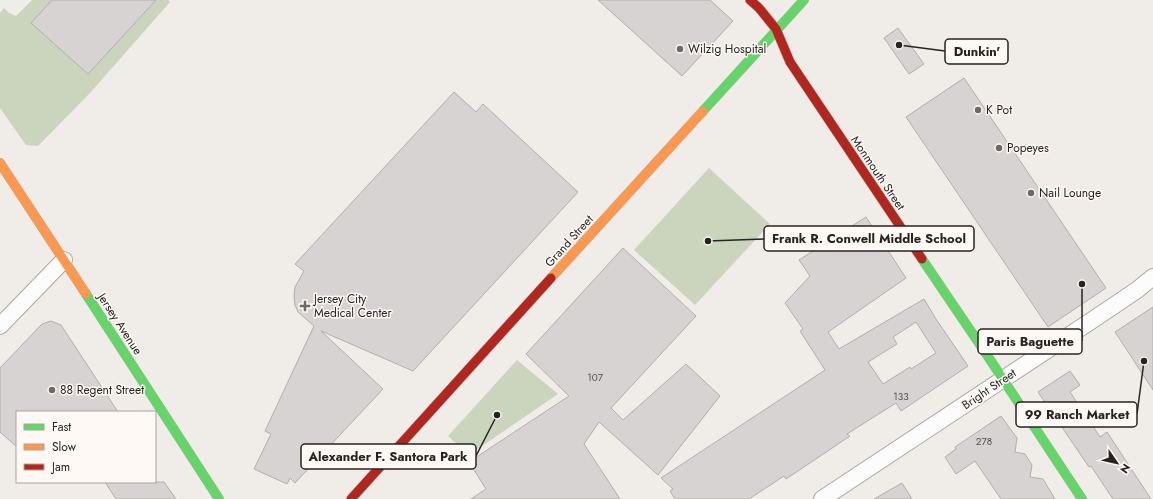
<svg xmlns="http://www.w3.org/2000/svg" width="1153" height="499" font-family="Jost,sans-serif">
	<rect width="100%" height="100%" fill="#f0ece8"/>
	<g fill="#cbd5bd">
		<path d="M 32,0 L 52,0 L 31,23 L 88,74 L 156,0 L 168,0 L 170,2 L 90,93 L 38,146 L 26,145 L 0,108 L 0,13 L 4,8 L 9,13 L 16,16 Z"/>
		<path d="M 709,168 L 770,224 L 695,305 L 634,250 Z"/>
		<path d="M 517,360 L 558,394 L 469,455 L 448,436 Z"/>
	</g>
	<g fill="#d7d3d2" stroke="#b2aead" fill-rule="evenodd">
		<path d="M 52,0 L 156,0 L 88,74 L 31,23 Z"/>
		<path d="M 598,0 L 710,0 L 733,21 L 682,76 Z"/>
		<path d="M 898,28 L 924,64 L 909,74 L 884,38 Z"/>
		<path d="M 964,78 L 1106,288 L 1048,327 L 906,117 Z"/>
		<path d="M 454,92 L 476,112 L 483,104 L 578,192 L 413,371 L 321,331 L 383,389 L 295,483 L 290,478 L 287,484 L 254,469 L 271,434 L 265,431 L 314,326 L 298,312 L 295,305 L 294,296 L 295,287 L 304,271 L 295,264 Z"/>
		<path d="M 866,217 L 906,278 L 828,332 L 839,349 L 924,299 L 936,319 L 968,366 L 901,411 L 896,403 L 847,434 L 850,436 L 804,467 L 786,479 L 784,476 L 749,499 L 675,499 L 670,491 L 673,489 L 661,478 L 825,370 L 800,331 L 803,329 L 785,303 L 810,276 L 799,260 ZM 916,322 L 936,353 L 911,369 L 910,367 L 883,384 L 868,362 L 897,344 L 893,337 Z"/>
		<path d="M 623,248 L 696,316 L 611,408 L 623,420 L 686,364 L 720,396 L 658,475 L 599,422 L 584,444 L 620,499 L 471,499 L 486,489 L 469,462 L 569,396 L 526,354 Z"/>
		<path d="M 1153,307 L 1153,390 L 1115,332 Z"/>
		<path d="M 51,321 L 61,325 L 118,412 L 17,412 L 17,447 L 0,432 L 0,368 L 42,324 Z"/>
		<path d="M 1070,371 L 1080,385 L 1070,392 L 1100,437 L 1107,432 L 1151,499 L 1113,499 L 1091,466 L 1089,467 L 1038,392 Z"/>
		<path d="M 1001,416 L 1017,438 L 1015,452 L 1025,454 L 1032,465 L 1030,477 L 1043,479 L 1055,499 L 1001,499 L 975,461 L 956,474 L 945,457 L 956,449 L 955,447 Z"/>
		<path d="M 105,482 L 164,482 L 176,499 L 116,499 Z"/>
		<path d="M 902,483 L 912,499 L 874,499 Z"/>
	</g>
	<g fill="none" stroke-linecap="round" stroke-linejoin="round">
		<g stroke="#aba8a5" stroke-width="18">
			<g id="street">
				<path d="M 0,326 L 64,260"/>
				<path d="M 822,499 L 1097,317 L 1137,290 L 1153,277"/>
			</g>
		</g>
		<g stroke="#aba8a5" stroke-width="10">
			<g id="fast">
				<path d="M 703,111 L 804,0"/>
				<path d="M 922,259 L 987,355 L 1082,499"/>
				<path d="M 86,294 L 219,499"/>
			</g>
		</g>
		<g stroke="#aba8a5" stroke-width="10">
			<g id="slow">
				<path d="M 0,163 L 86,294"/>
				<path d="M 551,278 L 703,111"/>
			</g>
		</g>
		<g stroke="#aba8a5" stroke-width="10">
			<g id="jam">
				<path d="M 750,0 L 759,8 L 776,29 L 790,62 L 922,259"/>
				<path d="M 351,499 L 551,278"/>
			</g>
		</g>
		<use href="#street" stroke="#fdfcfc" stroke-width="16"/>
		<use href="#fast" stroke="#63d668" stroke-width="9"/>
		<use href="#slow" stroke="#ff974d" stroke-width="9"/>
		<use href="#jam" stroke="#b3261e" stroke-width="9"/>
	</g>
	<g fill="#6d6967" stroke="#fef9f5" stroke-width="1.5">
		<circle cx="680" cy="49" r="4"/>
		<circle cx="978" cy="110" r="4"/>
		<circle cx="999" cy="148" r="4"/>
		<circle cx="1031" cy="193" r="4"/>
		<path d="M303 300h4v4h4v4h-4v4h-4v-4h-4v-4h4z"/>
		<circle cx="52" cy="390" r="4"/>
	</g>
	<g text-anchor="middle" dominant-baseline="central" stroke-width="3" stroke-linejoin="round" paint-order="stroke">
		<g font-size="10" fill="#524f4d">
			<text x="595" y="377">107</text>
			<text x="901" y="396">133</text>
			<text x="984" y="441">278</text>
		</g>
		<g font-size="12" fill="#262321" stroke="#fef9f5" text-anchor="start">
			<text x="688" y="49">Wilzig Hospital</text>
			<text x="986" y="110">K Pot</text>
			<text x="1007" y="148">Popeyes</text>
			<text x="1039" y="193">Nail Lounge</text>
			<text x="314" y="299">Jersey City<tspan x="314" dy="14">Medical Center</tspan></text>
			<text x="60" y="390">88 Regent Street</text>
		</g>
		<g font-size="12" fill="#262321" stroke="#fef9f5">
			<text transform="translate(878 173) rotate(56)">Monmouth Street</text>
			<text transform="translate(569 241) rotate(-48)">Grand Street</text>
			<text transform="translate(120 324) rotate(57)">Jersey Avenue</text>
			<text transform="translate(989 389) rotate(-34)">Bright Street</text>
		</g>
	</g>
	<path fill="none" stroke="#262321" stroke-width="1.5" d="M899 45L945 51M708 241L764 239M1082 284L1082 341M1144 361L1137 414M497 415L476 456"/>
	<g fill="#262321" stroke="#fef9f5" stroke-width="1.5">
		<circle cx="899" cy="45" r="4"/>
		<circle cx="708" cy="241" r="4"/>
		<circle cx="1082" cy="284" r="4"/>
		<circle cx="1144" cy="361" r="4"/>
		<circle cx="497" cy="415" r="4"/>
	</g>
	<g fill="#fef9f5" stroke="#262321" stroke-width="1.5">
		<rect x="945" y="39" width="63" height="25" rx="4"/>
		<rect x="764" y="226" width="210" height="25" rx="4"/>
		<rect x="978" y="329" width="104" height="25" rx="4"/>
		<rect x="1016" y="402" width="121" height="25" rx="4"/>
		<rect x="301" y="444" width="175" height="25" rx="4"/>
	</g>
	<g font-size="13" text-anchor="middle" font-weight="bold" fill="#262321">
		<text x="977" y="56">Dunkin'</text>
		<text x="869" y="243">Frank R. Conwell Middle School</text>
		<text x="1030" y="346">Paris Baguette</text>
		<text x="1077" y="419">99 Ranch Market</text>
		<text x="388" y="461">Alexander F. Santora Park</text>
	</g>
	<rect x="16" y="411" width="140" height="72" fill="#fef9f5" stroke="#a8a3a0"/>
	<rect x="24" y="424" width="20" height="6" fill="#63d668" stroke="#a8a3a0"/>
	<text x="52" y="431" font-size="12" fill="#262321">Fast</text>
	<rect x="24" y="444" width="20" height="6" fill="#ff974d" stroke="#a8a3a0"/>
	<text x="52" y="451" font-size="12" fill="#262321">Slow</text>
	<rect x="24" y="464" width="20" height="6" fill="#b3261e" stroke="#a8a3a0"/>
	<text x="52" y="471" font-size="12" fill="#262321">Jam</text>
	<g transform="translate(1117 463) rotate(124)" stroke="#fef9f5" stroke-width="3" paint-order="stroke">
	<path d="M0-3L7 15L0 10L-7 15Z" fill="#262321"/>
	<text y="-6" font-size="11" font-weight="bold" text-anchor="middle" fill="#262321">N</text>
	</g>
</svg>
